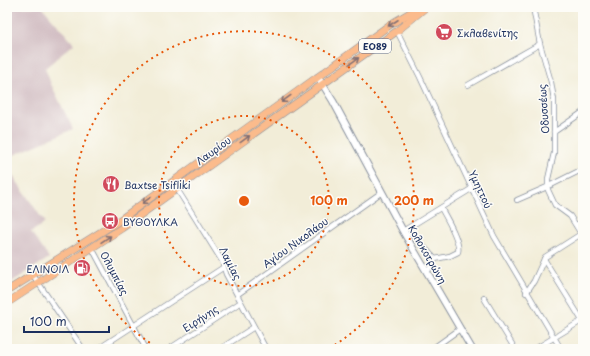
<svg xmlns="http://www.w3.org/2000/svg" width="590" height="356" font-family="'Playpen Sans',sans-serif">
	<rect width="100%" height="100%" fill="#fdfcf7"/>
	<filter id="ink" filterUnits="userSpaceOnUse"><feTurbulence type="fractalNoise" baseFrequency=".025" numOctaves="2"/><feDisplacementMap in="SourceGraphic" scale="8" xChannelSelector="R" yChannelSelector="G"/><feConvolveMatrix kernelMatrix="1 2 1 2 8 2 1 2 1" color-interpolation-filters="sRGB"/></filter>
	<filter id="wash" filterUnits="userSpaceOnUse"><feTurbulence type="fractalNoise" baseFrequency=".012" numOctaves="4" result="noise"/><feDisplacementMap in="SourceGraphic" scale="16" xChannelSelector="R" yChannelSelector="G"/><feGaussianBlur stdDeviation="0.9" result="paint"/><feColorMatrix in="noise" values="0 0 0 0 0 0 0 0 0 0 0 0 0 0 0 0 0 1.4 0 .05"/><feComposite in="paint" operator="in"/></filter>
	<g filter="url(#wash)">
		<rect width="100%" height="100%" fill="#f2edd8"/>
		<g fill="#d2bec3">
			<path d="M 7,7 L 42,7 L 74,44 L 45,68 L 51,84 L 73,129 L 7,158 Z"/>
			<path d="M 7,167 L 45,223 L 31,232 L 49,258 L 7,285 Z"/>
		</g>
	</g>
	<g filter="url(#ink)">
		<g fill="none" stroke-linecap="round" stroke-linejoin="round">
			<g stroke="#868e9b" stroke-width="6">
				<g id="minor">
					<path d="M 533,7 L 540,44 L 551,82 L 554,100 L 554,153 L 548,179 L 548,190 L 555,205 L 570,216 L 583,237"/>
					<path d="M 397,31 L 420,77 L 494,236 L 561,349"/>
					<path d="M 468,85 L 540,44"/>
					<path d="M 554,132 L 583,112"/>
					<path d="M 177,189 L 222,261 L 226,274 L 266,349"/>
					<path d="M 517,200 L 547,187 L 583,169"/>
					<path d="M 576,225 L 583,222"/>
					<path d="M 403,231 L 471,189"/>
					<path d="M 404,233 L 412,234 L 435,259 L 450,256 L 458,252 C 461,242 446,217 441,208"/>
					<path d="M 92,248 L 146,349"/>
					<path d="M 544,259 L 583,322"/>
					<path d="M 427,273 L 435,259"/>
					<path d="M 33,275 L 83,349"/>
					<path d="M 526,293 L 534,281 L 545,257 L 581,234"/>
					<path d="M 238,294 L 382,192"/>
					<path d="M 484,298 L 515,349"/>
					<path d="M 98,349 L 224,267"/>
					<path d="M 169,349 L 241,302"/>
					<path d="M 220,349 L 254,327"/>
					<path d="M 432,349 L 460,329"/>
					<path d="M 535,349 L 583,320"/>
				</g>
			</g>
			<g stroke="#868e9b" stroke-width="8">
				<path id="tertiary" d="M 318,77 L 333,101 L 404,233 L 472,349"/>
			</g>
			<g stroke="#868e9b" stroke-width="8">
				<g id="primary">
					<path d="M 7,291 L 117,222 L 391,24 L 420,7"/>
					<path d="M 7,303 L 122,228 L 397,31 L 426,7"/>
				</g>
			</g>
			<use href="#minor" stroke="#fff" stroke-width="4.5"/>
			<use href="#tertiary" stroke="#fff" stroke-width="6"/>
			<use href="#primary" stroke="#fbbb8c" stroke-width="7"/>
		</g>
		<defs><path id="oneway-shaft" d="M-6 0H5M1.5-3L5.5 0L1.5 3" fill="none" stroke-width="1.6" stroke-linecap="round" stroke-linejoin="round"/></defs>
		<g stroke="#806e73">
			<use href="#oneway-shaft" transform="translate(393 23) rotate(147)"/>
			<use href="#oneway-shaft" transform="translate(354 61) rotate(-35)"/>
			<use href="#oneway-shaft" transform="translate(286 99) rotate(144)"/>
			<use href="#oneway-shaft" transform="translate(245 139) rotate(-36)"/>
			<use href="#oneway-shaft" transform="translate(147 200) rotate(144)"/>
			<use href="#oneway-shaft" transform="translate(106 239) rotate(-34)"/>
		</g>
	</g>
	<g fill="none" stroke="#e8590c" stroke-width="2" stroke-dasharray="2 4">
		<circle cx="244" cy="201" r="85"/>
		<path d="M160 349A170 170 0 1 1 328 349"/>
	</g>
	<defs>
		<g id="supermarket-disc" transform="scale(0.9)"><circle r="9.5" fill="#d1495b" stroke="#fdfcf7"/><path d="M-6-5.5h2.5l.6 2H6L4.5 2H-2.5L-4.4-4H-6ZM-1.5 3.2a1.3 1.3 0 1 0 .1 0ZM3 3.2a1.3 1.3 0 1 0 .1 0Z" fill="#fff"/></g>
		<g id="restaurant-disc" transform="scale(0.9)"><circle r="9.5" fill="#d1495b" stroke="#fdfcf7"/><path d="M-5-6h1v4h1v-4h1v4h1v-4h1v5L-1.5 .5V6h-2V.5L-5-1ZM5-6V6H3V1.5H1.5Q1.5-4 5-6Z" fill="#fff"/></g>
		<g id="bus-disc" transform="scale(0.9)"><circle r="9.5" fill="#d1495b" stroke="#fdfcf7"/><path d="M-5-6H5V4H4V6H2V4H-2V6H-4V4H-5ZM-3.5-4V0h7V-4ZM-3.5 1.2v1.5H-2V1.2ZM2 1.2v1.5H3.5V1.2Z" fill="#fff"/></g>
		<g id="fuel-disc" transform="scale(0.9)"><circle r="9.5" fill="#d1495b" stroke="#fdfcf7"/><path d="M-5.5-6h7V0h2V4h1.3V-2.5L3-4.5l.8-.8L6-3V5H2.5V1h-1V6h-7ZM-4.2-4.7v3.2H.2V-4.7Z" fill="#fff"/></g>
	</defs>
	<g fill-rule="evenodd">
		<use href="#supermarket-disc" x="444" y="32"/>
		<use href="#restaurant-disc" x="111" y="184"/>
		<use href="#bus-disc" x="110" y="221"/>
		<use href="#fuel-disc" x="82" y="268"/>
	</g>
	<g text-anchor="middle" dominant-baseline="central" stroke-width="3" stroke-linejoin="round" paint-order="stroke">
		<rect fill="#fdfcf7" stroke="#5f6c8c" stroke-width="1" x="359" y="39" width="32" height="14" rx="3"/>
		<g font-size="9" font-weight="bold" fill="#1b2f5e">
			<text x="375" y="46">ΕΟ89</text>
		</g>
		<g font-size="10" fill="#1b2f5e" stroke="#fdfcf7" text-anchor="start">
			<text x="457" y="32">Σκλαβενίτης</text>
			<text x="124" y="184">Baxtse Tsifliki</text>
			<text x="123" y="221">ΒΥΘΟΥΛΚΑ</text>
			<text x="69" y="268" text-anchor="end">ΕΛΙΝΟΙΛ</text>
		</g>
		<g font-size="10" fill="#1b2f5e" stroke="#fdfcf7">
			<text transform="translate(543 109) rotate(-94)">Οδυσσέως</text>
			<text transform="translate(213 150) rotate(-36)">Λαυρίου</text>
			<text transform="translate(481 189) rotate(65)">Υμηττού</text>
			<text transform="translate(295 242) rotate(-36)">Αγίου Νικολάου</text>
			<text transform="translate(428 254) rotate(60)">Κολοκοτρώνη</text>
			<text transform="translate(231 263) rotate(63)">Λαμίας</text>
			<text transform="translate(115 273) rotate(62)">Ολυμπίας</text>
			<text transform="translate(200 318) rotate(-33)">Ειρήνης</text>
		</g>
	</g>
	<circle cx="244" cy="201" r="6" fill="#e8590c" stroke="#fdfcf7" stroke-width="2"/>
	<g font-size="12" text-anchor="middle" font-weight="bold" fill="#e8590c" stroke="#fdfcf7" stroke-width="3" stroke-linejoin="round" paint-order="stroke">
		<text x="329" y="205">100 m</text>
		<text x="414" y="205">200 m</text>
	</g>
	<rect width="590" height="356" fill="none" stroke="#fdfcf7" stroke-width="24"/>
	<path d="M24 326v6h85v-6" fill="none" stroke="#1b2f5e" stroke-width="2"/>
	<text x="30" y="326" font-size="12" fill="#1b2f5e" stroke="#fdfcf7" stroke-width="3" paint-order="stroke">100 m</text>
</svg>
